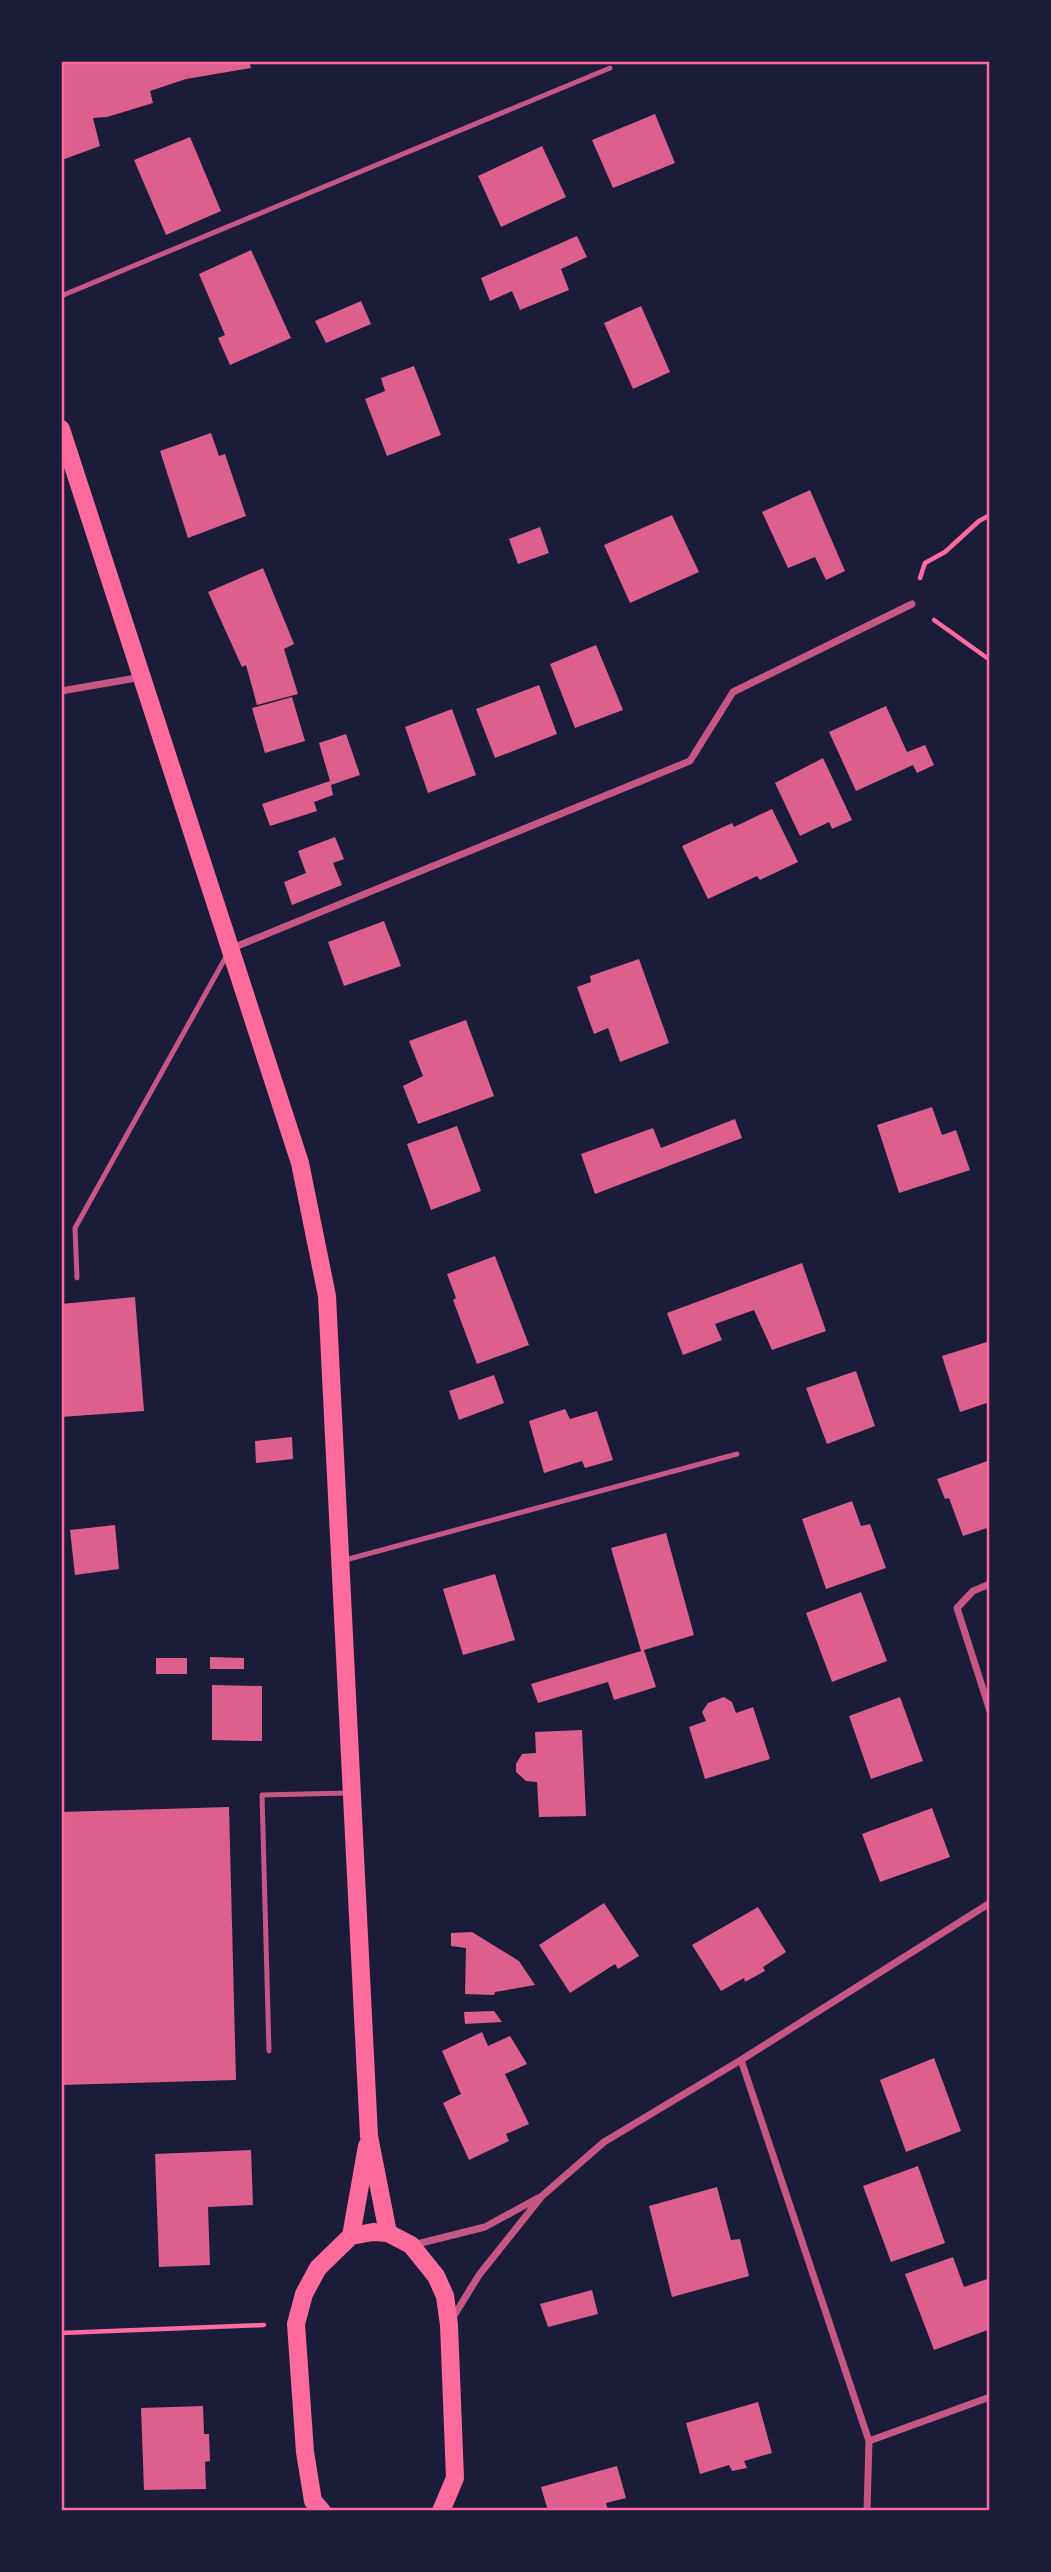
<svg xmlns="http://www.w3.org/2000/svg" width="1051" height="2572" font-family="Arial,sans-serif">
	<rect width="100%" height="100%" fill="#1b1b3a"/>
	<g fill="#dd5f8e">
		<path d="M 61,61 L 249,61 L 251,68 L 186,79 L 150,91 L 153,103 L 107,117 L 93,118 L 100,146 L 62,160 Z"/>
		<path d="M 655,114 L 675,163 L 613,188 L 592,140 Z"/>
		<path d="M 190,137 L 221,211 L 166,235 L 134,160 Z"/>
		<path d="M 542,146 L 566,197 L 501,227 L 478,176 Z"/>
		<path d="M 577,236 L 587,257 L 561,269 L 569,290 L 520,310 L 512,291 L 490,301 L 481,278 Z"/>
		<path d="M 251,250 L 291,338 L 230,365 L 218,338 L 225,335 L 199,274 Z"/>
		<path d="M 361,301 L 371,324 L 326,343 L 315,321 Z"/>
		<path d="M 641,306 L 670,372 L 633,389 L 604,323 Z"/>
		<path d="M 414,366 L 441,435 L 387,456 L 365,399 L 385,391 L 381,378 Z"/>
		<path d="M 211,433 L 219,456 L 225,454 L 246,516 L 188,538 L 160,451 Z"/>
		<path d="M 810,490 L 845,571 L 826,580 L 815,557 L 788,568 L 762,512 Z"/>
		<path d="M 672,515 L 699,572 L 630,603 L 604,545 Z"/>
		<path d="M 540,527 L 549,553 L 518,564 L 509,539 Z"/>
		<path d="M 263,568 L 294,644 L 284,649 L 298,694 L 257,705 L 246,665 L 242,667 L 208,592 Z"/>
		<path d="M 596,645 L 623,710 L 575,728 L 550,664 Z"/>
		<path d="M 539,685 L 557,734 L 495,758 L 476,709 Z"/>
		<path d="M 292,697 L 305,741 L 265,753 L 252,708 Z"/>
		<path d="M 886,706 L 907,752 L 925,745 L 934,765 L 917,773 L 913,765 L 856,791 L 829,732 Z"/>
		<path d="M 452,709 L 476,775 L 428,793 L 405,727 Z"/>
		<path d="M 346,734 L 360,775 L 331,785 L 333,795 L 314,802 L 317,811 L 270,826 L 262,804 L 330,781 L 319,743 Z"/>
		<path d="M 823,758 L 852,820 L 832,829 L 829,822 L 800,836 L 775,783 Z"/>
		<path d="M 772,809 L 798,862 L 760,880 L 757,876 L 708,899 L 682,846 L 732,823 L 734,827 Z"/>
		<path d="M 335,837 L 344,859 L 333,863 L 342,885 L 292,905 L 284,882 L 306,873 L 298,851 Z"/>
		<path d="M 384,921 L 401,966 L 344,986 L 328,942 Z"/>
		<path d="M 639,959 L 669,1043 L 620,1062 L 608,1028 L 594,1034 L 577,987 L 591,982 L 590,976 Z"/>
		<path d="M 466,1020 L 494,1096 L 418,1124 L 403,1086 L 423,1076 L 409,1041 Z"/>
		<path d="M 932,1107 L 942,1135 L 956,1130 L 970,1170 L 899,1193 L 877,1125 Z"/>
		<path d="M 735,1119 L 742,1138 L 595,1194 L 581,1154 L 653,1128 L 661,1148 Z"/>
		<path d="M 457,1126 L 481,1191 L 431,1210 L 407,1144 Z"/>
		<path d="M 495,1256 L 529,1345 L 477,1364 L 453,1300 L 456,1298 L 447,1274 Z"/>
		<path d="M 802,1263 L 826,1331 L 772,1350 L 754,1310 L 715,1324 L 722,1340 L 683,1355 L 667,1313 Z"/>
		<path d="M 135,1297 L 144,1411 L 61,1417 L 61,1304 Z"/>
		<path d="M 990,1341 L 990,1402 L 960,1412 L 942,1356 Z"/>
		<path d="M 856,1371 L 875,1426 L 827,1444 L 806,1388 Z"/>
		<path d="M 494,1375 L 504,1403 L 459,1420 L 449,1391 Z"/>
		<path d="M 565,1409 L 570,1419 L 597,1411 L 613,1460 L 585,1468 L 582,1461 L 544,1473 L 529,1421 Z"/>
		<path d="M 292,1437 L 293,1459 L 256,1463 L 255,1441 Z"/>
		<path d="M 990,1460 L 990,1527 L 963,1536 L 949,1498 L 945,1499 L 937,1479 Z"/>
		<path d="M 852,1501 L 861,1526 L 870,1524 L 886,1568 L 826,1589 L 802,1519 Z"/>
		<path d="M 115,1525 L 119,1569 L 75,1575 L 70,1530 Z"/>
		<path d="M 666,1533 L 694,1635 L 644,1650 L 656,1687 L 614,1700 L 608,1682 L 538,1703 L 531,1684 L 641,1651 L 611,1548 Z"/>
		<path d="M 495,1574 L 515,1640 L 463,1655 L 443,1589 Z"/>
		<path d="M 861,1592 L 887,1661 L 832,1682 L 806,1613 Z"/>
		<path d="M 210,1657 L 244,1658 L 244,1669 L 210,1669 Z"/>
		<rect x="156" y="1658" width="31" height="16"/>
		<path d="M 212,1685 L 262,1686 L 262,1741 L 212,1740 Z"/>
		<path d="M 724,1697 L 732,1702 L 736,1713 L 753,1707 L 770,1759 L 705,1779 L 689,1727 L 706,1721 L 702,1712 L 708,1703 Z"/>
		<path d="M 900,1697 L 923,1761 L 871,1779 L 849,1716 Z"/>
		<path d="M 582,1730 L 586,1816 L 539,1817 L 537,1782 L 526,1781 L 516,1772 L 516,1764 L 522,1754 L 536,1753 L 535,1732 Z"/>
		<path d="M 229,1807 L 236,2080 L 61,2085 L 61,1812 Z"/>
		<path d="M 932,1808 L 950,1857 L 880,1882 L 862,1834 Z"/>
		<path d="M 604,1903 L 639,1956 L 618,1969 L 615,1964 L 570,1993 L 539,1945 Z"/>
		<path d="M 758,1907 L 786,1952 L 763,1967 L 765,1971 L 745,1982 L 744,1978 L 721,1991 L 692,1945 Z"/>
		<path d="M 472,1932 L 519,1961 L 535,1985 L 495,1992 L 494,1995 L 465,1994 L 466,1948 L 451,1946 L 451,1933 Z"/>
		<path d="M 494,2011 L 502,2022 L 465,2024 L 464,2012 Z"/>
		<path d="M 482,2032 L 488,2046 L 510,2036 L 527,2064 L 505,2074 L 529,2124 L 506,2134 L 509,2141 L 469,2160 L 443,2103 L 461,2094 L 442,2051 Z"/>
		<path d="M 934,2058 L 961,2131 L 906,2152 L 880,2080 Z"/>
		<path d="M 251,2150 L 253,2205 L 208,2207 L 210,2265 L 159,2267 L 155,2154 Z"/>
		<path d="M 918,2166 L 945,2243 L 891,2262 L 863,2186 Z"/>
		<path d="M 717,2187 L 731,2240 L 740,2239 L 749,2276 L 672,2297 L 649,2206 Z"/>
		<path d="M 953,2257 L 964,2287 L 990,2278 L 990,2329 L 934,2350 L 905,2274 Z"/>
		<path d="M 592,2290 L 598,2314 L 548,2327 L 540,2304 Z"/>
		<path d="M 758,2402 L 772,2453 L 744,2461 L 747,2468 L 732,2471 L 729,2465 L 700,2474 L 686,2423 Z"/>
		<path d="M 203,2406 L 204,2434 L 209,2434 L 210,2461 L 205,2462 L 206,2489 L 144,2490 L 141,2408 Z"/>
		<path d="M 617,2466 L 626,2498 L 606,2503 L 608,2511 L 548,2511 L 541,2487 Z"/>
	</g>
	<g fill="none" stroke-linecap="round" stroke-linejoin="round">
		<g stroke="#ff6b9d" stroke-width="4.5">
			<path d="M 920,578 L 925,563 L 945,552 L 979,521 L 990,515"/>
			<path d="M 934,620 L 990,660"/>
			<path d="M 61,2333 L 264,2325"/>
		</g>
		<g stroke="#c65784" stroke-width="5">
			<path d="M 61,296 L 610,68"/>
			<path d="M 77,1278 L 75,1228 L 227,955"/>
			<path d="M 345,1560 L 737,1454"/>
			<path d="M 269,2051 L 262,1795 L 348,1793"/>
		</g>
		<g stroke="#c65784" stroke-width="7">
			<path d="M 61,691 L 142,677"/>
			<path d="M 230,949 L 690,761 L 733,692 L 912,604"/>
			<path d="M 990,1584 L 973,1591 L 957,1608 L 990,1711"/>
			<path d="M 741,2060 L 869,2441 L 867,2511"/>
			<path d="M 413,2245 L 485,2227 L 538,2198"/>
			<path d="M 452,2319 L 479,2275 L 542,2196 L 604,2142 L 741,2060 L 990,1903"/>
			<path d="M 869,2441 L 990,2397"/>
		</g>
		<g stroke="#ff6b9d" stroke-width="18">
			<path d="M 61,429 L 300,1163 L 327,1296 L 369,2136 L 388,2233"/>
			<path d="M 351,2236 L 367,2146"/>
			<path d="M 322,2511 L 313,2501 L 305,2452 L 296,2324 L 304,2294 L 318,2268 L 351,2236 L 373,2232 L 388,2233 L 411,2245 L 436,2276 L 445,2296 L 449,2325 L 455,2478 L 441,2511"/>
		</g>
	</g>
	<rect width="1051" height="2572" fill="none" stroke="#1b1b3a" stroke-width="126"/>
	<rect x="63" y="63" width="925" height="2446" fill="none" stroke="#ff6b9d" stroke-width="2.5"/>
</svg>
